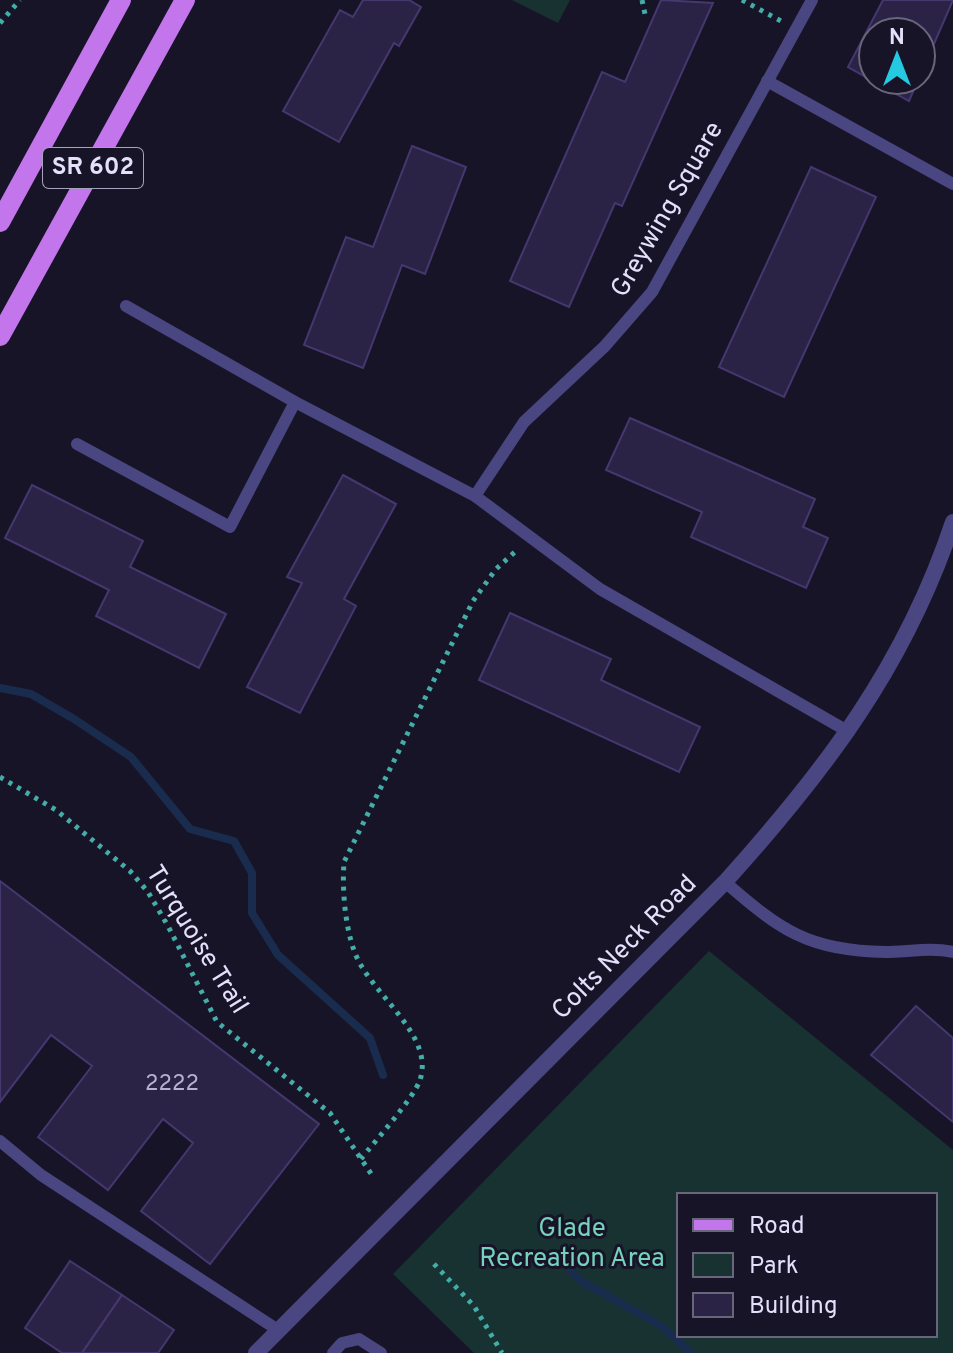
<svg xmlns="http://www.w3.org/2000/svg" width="953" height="1353" font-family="Overpass,sans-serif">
	<rect width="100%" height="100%" fill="#181428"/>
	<g fill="#183131" fill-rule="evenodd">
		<path d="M 512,0 L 570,0 L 558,23 Z"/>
		<path d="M 709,951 L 953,1150 L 953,1353 L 474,1353 L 393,1274 ZM 679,1195 L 935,1195 L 935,1335 L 679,1335 Z"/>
	</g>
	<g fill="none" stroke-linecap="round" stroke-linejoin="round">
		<g stroke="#192c4d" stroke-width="8">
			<path d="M 0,688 L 31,694 L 74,719 L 131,757 L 190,829 L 234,841 L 252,873 L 252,913 L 278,955 L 370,1038 L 383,1075"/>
			<path d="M 568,1268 L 581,1281 L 663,1327 L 691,1353"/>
		</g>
	</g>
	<g fill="#2b2346" stroke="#44386f" stroke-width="2">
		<path d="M 363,0 L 409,0 L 421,7 L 399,46 L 394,43 L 339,142 L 283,111 L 340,10 L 353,17 Z"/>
		<path d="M 661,0 L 713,3 L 622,206 L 615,203 L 569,307 L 510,281 L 602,72 L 625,82 Z"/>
		<path d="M 883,0 L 953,0 L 921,74 L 921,32 L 873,32 L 873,80 L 918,80 L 909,101 L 848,67 Z"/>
		<path d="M 412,146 L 466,167 L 425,274 L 402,265 L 363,368 L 304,345 L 346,237 L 373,247 Z"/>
		<path d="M 811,167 L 876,197 L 784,397 L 719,367 Z"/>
		<path d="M 630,418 L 815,499 L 803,527 L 828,538 L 806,588 L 691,537 L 702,512 L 606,470 Z"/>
		<path d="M 343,475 L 396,504 L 344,599 L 356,606 L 300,713 L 247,687 L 302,583 L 287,577 Z"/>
		<path d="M 32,485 L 143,541 L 130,567 L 226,614 L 199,668 L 96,616 L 109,590 L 5,538 Z"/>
		<path d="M 510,613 L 611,659 L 601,680 L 700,727 L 679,772 L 479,680 Z"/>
		<path d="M 0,881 L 319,1124 L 210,1264 L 141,1211 L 193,1143 L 163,1119 L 108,1190 L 38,1137 L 92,1066 L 51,1035 L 0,1102 Z"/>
		<path d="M 916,1006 L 953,1038 L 953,1122 L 871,1055 Z"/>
		<path d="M 70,1261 L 122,1295 L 82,1353 L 62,1353 L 25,1328 Z"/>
		<path d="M 122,1295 L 174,1330 L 158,1353 L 82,1353 Z"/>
	</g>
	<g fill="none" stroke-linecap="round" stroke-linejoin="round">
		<g stroke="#42ada9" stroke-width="5" stroke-dasharray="4 6" stroke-linecap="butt">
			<path d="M 642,0 L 645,14"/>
			<path d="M 742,0 L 781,21"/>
			<path d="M 0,23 L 20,0"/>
			<path d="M 0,777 L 56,810 L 130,871 L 148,892 L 168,926 L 217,1022 L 330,1113 L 374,1178"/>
			<path d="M 361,1159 C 375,1141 413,1099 420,1080 C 435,1034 371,995 355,953 C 345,927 342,890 344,862 L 473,601 L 496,569 L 517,550"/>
			<path d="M 434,1264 L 474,1306 L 502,1353"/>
		</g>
		<g stroke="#494681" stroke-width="12">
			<path d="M 767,81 L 953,184"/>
			<path d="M 126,306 L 295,402 L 475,496 L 600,589 L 849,732"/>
			<path d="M 77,444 L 230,527 L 295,402"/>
			<path d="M 475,496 L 524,422 L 605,346 L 652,292 L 812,0"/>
			<path d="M 725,882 C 780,930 809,951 885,952 C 907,952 931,947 953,952"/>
			<path d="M 0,1141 L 41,1175 L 278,1330"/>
			<path d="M 333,1353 L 342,1343 L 359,1339 L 381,1353"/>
		</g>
		<path stroke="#494681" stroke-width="16" d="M 256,1353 L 725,882 C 825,771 905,666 953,522"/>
		<g stroke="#c375ec" stroke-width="20">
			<path d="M 0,222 L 121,0"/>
			<path d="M 0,336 L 185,0"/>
		</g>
	</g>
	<g text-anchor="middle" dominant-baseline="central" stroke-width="6" stroke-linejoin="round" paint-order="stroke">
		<g font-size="22" fill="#b5b1ce">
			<text x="172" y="1084">2222</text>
		</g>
		<rect fill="#181428" stroke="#a6a3bc" stroke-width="2" x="43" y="148" width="100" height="40" rx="6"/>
		<g font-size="24" font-weight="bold" fill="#e3e0fb">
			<text x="93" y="168">SR 602</text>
		</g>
		<g font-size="26" fill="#e3e0fb" stroke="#181428">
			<text transform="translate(668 210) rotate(-60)">Greywing Square</text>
			<text transform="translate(196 940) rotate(58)">Turquoise Trail</text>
			<text transform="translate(625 948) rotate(-45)">Colts Neck Road</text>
		</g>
		<g font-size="26" fill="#74d2bd" stroke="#181428">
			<text x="572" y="1229">Glade<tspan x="572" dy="30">Recreation Area</tspan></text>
		</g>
	</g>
	<rect x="677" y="1193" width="260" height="144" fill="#181428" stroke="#69667c" stroke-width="2"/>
	<rect x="693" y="1219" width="40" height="12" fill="#c375ec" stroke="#69667c" stroke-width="2"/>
	<text x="749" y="1233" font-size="24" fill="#e3e0fb">Road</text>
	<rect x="693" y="1253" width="40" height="24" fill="#183131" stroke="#69667c" stroke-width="2"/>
	<text x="749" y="1273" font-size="24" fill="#e3e0fb">Park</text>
	<rect x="693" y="1293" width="40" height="24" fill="#2b2346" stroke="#69667c" stroke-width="2"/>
	<text x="749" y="1313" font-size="24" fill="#e3e0fb">Building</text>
	<g transform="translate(897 56)"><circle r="38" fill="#181428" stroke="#69667c" stroke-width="2"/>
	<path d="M0-6L14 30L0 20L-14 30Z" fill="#25c9e1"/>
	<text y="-12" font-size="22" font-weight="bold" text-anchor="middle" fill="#e3e0fb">N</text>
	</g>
</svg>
